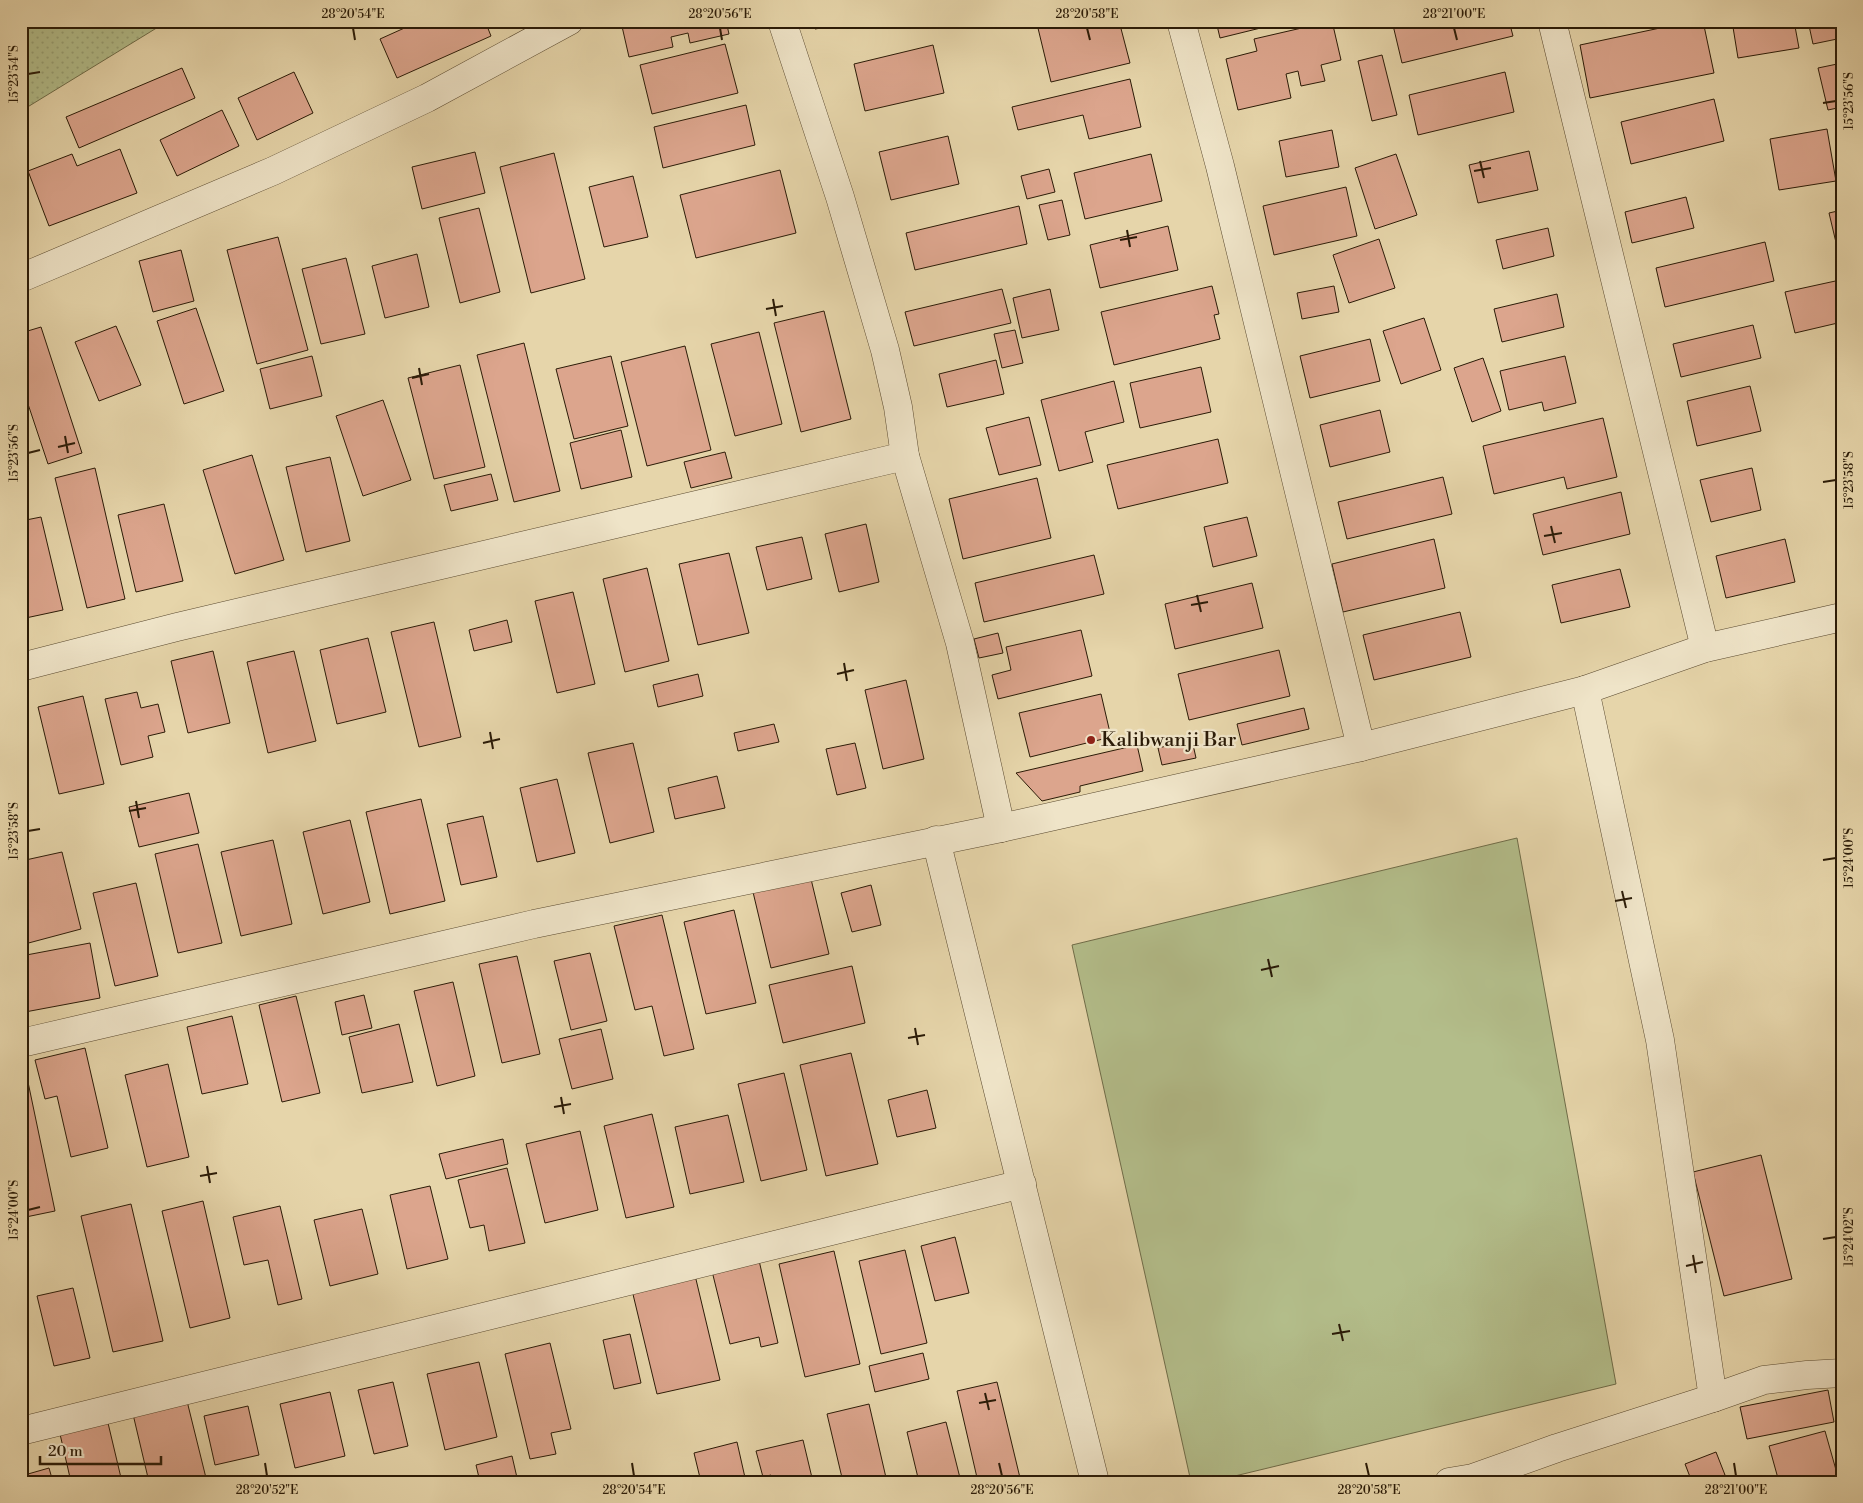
<svg xmlns="http://www.w3.org/2000/svg" width="1863" height="1503" font-family="'Libre Bodoni',serif">
	<defs>
		<pattern id="grass-dots" width="8" height="8" patternUnits="userSpaceOnUse" patternTransform="scale(1.25)"><rect width="8" height="8" fill="#b3bd8a"/><path d="M2 2h.1M6 6h.1" fill="none" stroke="#9aa276" stroke-width="1.8" stroke-linecap="round"/></pattern>
	</defs>
	<rect width="100%" height="100%" fill="#e6d5aa"/>
	<filter id="stains"><feTurbulence type="fractalNoise" baseFrequency=".004" numOctaves="4"/><feColorMatrix values="0 0 0 0 .2 0 0 0 0 .09 0 0 0 0 .02 0 0 0 .5 -.17"/></filter>
	<radialGradient id="worn" r=".72"><stop offset=".6" stop-color="#630" stop-opacity="0"/><stop offset="1" stop-color="#630" stop-opacity=".3"/></radialGradient>
	<path fill="url(#grass-dots)" stroke="#6f6c48" d="M 21,21 L 168,21 L 21,111 Z"/>
	<path fill="#b3bd8a" stroke="#6f6c48" d="M 1517,838 L 1616,1384 L 1210,1482 L 1191,1482 L 1072,945 Z"/>
	<g fill="#dca58d" stroke="#2b1b07">
		<path d="M 420,21 L 485,21 L 491,36 L 397,78 L 380,39 Z"/>
		<path d="M 726,21 L 729,34 L 690,43 L 688,33 L 671,37 L 673,47 L 629,57 L 621,22 Z"/>
		<path d="M 814,21 L 862,21 L 815,29 Z"/>
		<path d="M 1049,21 L 1119,21 L 1130,63 L 1051,82 L 1037,24 Z"/>
		<path d="M 1216,21 L 1285,21 L 1285,22 L 1220,38 Z"/>
		<path d="M 1332,21 L 1341,60 L 1321,65 L 1325,81 L 1301,86 L 1298,71 L 1286,74 L 1291,98 L 1238,110 L 1226,59 L 1257,51 L 1254,39 Z"/>
		<path d="M 1392,21 L 1509,21 L 1513,36 L 1402,63 Z"/>
		<path d="M 1693,21 L 1703,21 L 1714,73 L 1590,98 L 1580,45 Z"/>
		<path d="M 1732,21 L 1794,21 L 1799,48 L 1738,58 Z"/>
		<path d="M 1808,21 L 1842,21 L 1842,38 L 1813,44 Z"/>
		<path d="M 725,44 L 738,93 L 652,114 L 640,65 Z"/>
		<path d="M 933,45 L 944,93 L 865,111 L 854,64 Z"/>
		<path d="M 1382,55 L 1397,115 L 1372,121 L 1358,61 Z"/>
		<path d="M 1842,63 L 1842,107 L 1828,110 L 1818,68 Z"/>
		<path d="M 182,68 L 195,98 L 79,148 L 66,117 Z"/>
		<path d="M 294,72 L 313,113 L 257,140 L 238,98 Z"/>
		<path d="M 1505,72 L 1514,112 L 1418,135 L 1409,95 Z"/>
		<path d="M 1130,79 L 1141,127 L 1089,139 L 1083,115 L 1018,130 L 1012,107 Z"/>
		<path d="M 1714,99 L 1724,141 L 1631,164 L 1621,122 Z"/>
		<path d="M 746,105 L 755,145 L 663,168 L 654,127 Z"/>
		<path d="M 222,110 L 239,146 L 177,176 L 160,140 Z"/>
		<path d="M 1827,129 L 1836,181 L 1779,190 L 1770,139 Z"/>
		<path d="M 1332,130 L 1339,167 L 1286,177 L 1279,141 Z"/>
		<path d="M 948,136 L 959,184 L 891,200 L 879,152 Z"/>
		<path d="M 120,149 L 137,193 L 49,226 L 28,171 L 72,154 L 77,166 Z"/>
		<path d="M 1529,151 L 1538,190 L 1478,203 L 1469,165 Z"/>
		<path d="M 475,152 L 485,193 L 422,209 L 412,167 Z"/>
		<path d="M 554,153 L 585,279 L 531,293 L 500,167 Z"/>
		<path d="M 1151,154 L 1162,201 L 1085,219 L 1074,173 Z"/>
		<path d="M 1396,154 L 1417,215 L 1375,229 L 1355,168 Z"/>
		<path d="M 1049,169 L 1055,192 L 1027,199 L 1021,176 Z"/>
		<path d="M 780,170 L 796,233 L 696,258 L 680,195 Z"/>
		<path d="M 633,176 L 648,237 L 604,247 L 589,187 Z"/>
		<path d="M 1346,187 L 1357,236 L 1274,255 L 1263,206 Z"/>
		<path d="M 1686,197 L 1694,228 L 1632,243 L 1625,212 Z"/>
		<path d="M 1062,200 L 1070,235 L 1048,240 L 1039,205 Z"/>
		<path d="M 1019,206 L 1027,244 L 915,270 L 906,233 Z"/>
		<path d="M 479,208 L 500,292 L 460,303 L 439,218 Z"/>
		<path d="M 1842,210 L 1842,250 L 1838,251 L 1829,213 Z"/>
		<path d="M 1168,226 L 1178,270 L 1100,288 L 1090,245 Z"/>
		<path d="M 1548,228 L 1554,256 L 1503,269 L 1496,240 Z"/>
		<path d="M 278,237 L 308,350 L 257,364 L 227,250 Z"/>
		<path d="M 1379,239 L 1395,288 L 1349,303 L 1333,255 Z"/>
		<path d="M 1765,242 L 1774,281 L 1665,307 L 1656,268 Z"/>
		<path d="M 181,250 L 194,301 L 153,312 L 139,261 Z"/>
		<path d="M 417,254 L 429,307 L 385,318 L 372,266 Z"/>
		<path d="M 346,258 L 365,334 L 321,344 L 302,269 Z"/>
		<path d="M 1840,280 L 1842,288 L 1842,322 L 1795,333 L 1785,292 Z"/>
		<path d="M 1212,286 L 1219,314 L 1214,315 L 1220,339 L 1114,365 L 1101,312 Z"/>
		<path d="M 1334,286 L 1339,312 L 1302,319 L 1297,293 Z"/>
		<path d="M 1002,289 L 1011,323 L 914,346 L 905,312 Z"/>
		<path d="M 1050,289 L 1059,330 L 1022,338 L 1013,298 Z"/>
		<path d="M 1557,294 L 1564,327 L 1502,342 L 1494,309 Z"/>
		<path d="M 196,308 L 224,391 L 184,404 L 157,321 Z"/>
		<path d="M 824,311 L 851,419 L 801,432 L 774,323 Z"/>
		<path d="M 1424,318 L 1441,370 L 1401,384 L 1383,331 Z"/>
		<path d="M 1753,325 L 1761,358 L 1681,377 L 1673,344 Z"/>
		<path d="M 116,326 L 141,385 L 99,401 L 75,342 Z"/>
		<path d="M 41,327 L 82,453 L 48,464 L 21,383 L 21,333 Z"/>
		<path d="M 1015,330 L 1023,363 L 1002,368 L 994,334 Z"/>
		<path d="M 759,332 L 782,424 L 735,436 L 711,344 Z"/>
		<path d="M 1370,339 L 1380,381 L 1310,398 L 1300,356 Z"/>
		<path d="M 524,343 L 560,491 L 514,502 L 477,355 Z"/>
		<path d="M 685,346 L 711,450 L 647,466 L 621,362 Z"/>
		<path d="M 312,356 L 322,396 L 270,409 L 260,369 Z"/>
		<path d="M 611,356 L 628,426 L 574,439 L 556,369 Z"/>
		<path d="M 1565,356 L 1576,403 L 1544,411 L 1542,402 L 1509,410 L 1500,371 Z"/>
		<path d="M 1483,358 L 1501,411 L 1472,422 L 1454,368 Z"/>
		<path d="M 996,360 L 1004,394 L 947,407 L 939,374 Z"/>
		<path d="M 460,365 L 485,467 L 434,479 L 408,378 Z"/>
		<path d="M 1201,367 L 1211,412 L 1140,428 L 1130,383 Z"/>
		<path d="M 1114,381 L 1124,422 L 1085,432 L 1093,462 L 1059,471 L 1041,400 Z"/>
		<path d="M 1750,386 L 1761,431 L 1697,446 L 1687,401 Z"/>
		<path d="M 383,400 L 411,480 L 363,496 L 336,416 Z"/>
		<path d="M 1380,410 L 1390,452 L 1330,467 L 1320,425 Z"/>
		<path d="M 1029,417 L 1041,465 L 999,475 L 986,428 Z"/>
		<path d="M 1603,418 L 1617,477 L 1567,489 L 1564,477 L 1494,494 L 1483,446 Z"/>
		<path d="M 621,430 L 632,477 L 581,489 L 570,443 Z"/>
		<path d="M 1218,439 L 1228,483 L 1118,509 L 1107,465 Z"/>
		<path d="M 725,452 L 732,478 L 691,488 L 684,462 Z"/>
		<path d="M 252,455 L 284,560 L 235,574 L 203,470 Z"/>
		<path d="M 330,457 L 350,541 L 306,552 L 286,467 Z"/>
		<path d="M 95,468 L 125,599 L 87,608 L 55,478 Z"/>
		<path d="M 1752,468 L 1761,510 L 1711,522 L 1700,480 Z"/>
		<path d="M 491,474 L 498,500 L 451,511 L 444,485 Z"/>
		<path d="M 1443,477 L 1452,514 L 1347,539 L 1338,502 Z"/>
		<path d="M 1037,478 L 1051,538 L 963,559 L 949,499 Z"/>
		<path d="M 1621,492 L 1630,534 L 1543,555 L 1533,514 Z"/>
		<path d="M 164,504 L 183,581 L 136,592 L 118,515 Z"/>
		<path d="M 41,517 L 63,610 L 21,619 L 21,521 Z"/>
		<path d="M 1247,517 L 1257,556 L 1213,567 L 1204,527 Z"/>
		<path d="M 866,524 L 879,582 L 839,592 L 825,534 Z"/>
		<path d="M 802,537 L 812,579 L 767,590 L 756,547 Z"/>
		<path d="M 1434,539 L 1445,588 L 1343,612 L 1332,564 Z"/>
		<path d="M 1785,539 L 1795,582 L 1726,598 L 1716,556 Z"/>
		<path d="M 729,553 L 749,633 L 698,645 L 679,564 Z"/>
		<path d="M 1094,555 L 1104,594 L 984,622 L 975,583 Z"/>
		<path d="M 647,568 L 669,661 L 625,672 L 603,579 Z"/>
		<path d="M 1620,569 L 1630,607 L 1561,623 L 1552,585 Z"/>
		<path d="M 1252,583 L 1263,628 L 1175,649 L 1165,604 Z"/>
		<path d="M 573,592 L 595,684 L 557,693 L 535,601 Z"/>
		<path d="M 1460,612 L 1471,657 L 1374,680 L 1363,635 Z"/>
		<path d="M 507,620 L 512,642 L 474,651 L 469,630 Z"/>
		<path d="M 434,622 L 461,737 L 419,747 L 391,632 Z"/>
		<path d="M 1081,630 L 1092,676 L 998,699 L 992,675 L 1011,670 L 1006,647 Z"/>
		<path d="M 998,633 L 1003,653 L 979,658 L 974,639 Z"/>
		<path d="M 368,638 L 386,712 L 337,724 L 320,650 Z"/>
		<path d="M 1279,650 L 1290,696 L 1189,720 L 1178,674 Z"/>
		<path d="M 213,651 L 230,723 L 188,733 L 171,661 Z"/>
		<path d="M 294,651 L 316,741 L 268,753 L 247,662 Z"/>
		<path d="M 698,674 L 703,696 L 658,707 L 653,685 Z"/>
		<path d="M 906,680 L 924,759 L 883,769 L 865,690 Z"/>
		<path d="M 137,692 L 141,708 L 158,704 L 165,732 L 148,736 L 153,757 L 121,765 L 105,699 Z"/>
		<path d="M 1101,694 L 1111,737 L 1030,757 L 1019,713 Z"/>
		<path d="M 83,696 L 104,784 L 59,794 L 38,707 Z"/>
		<path d="M 1304,708 L 1309,729 L 1242,745 L 1237,724 Z"/>
		<path d="M 774,724 L 779,742 L 738,751 L 734,733 Z"/>
		<path d="M 1192,740 L 1196,758 L 1162,765 L 1158,748 Z"/>
		<path d="M 633,743 L 654,832 L 610,843 L 588,753 Z"/>
		<path d="M 855,743 L 866,788 L 837,795 L 826,749 Z"/>
		<path d="M 1137,745 L 1143,771 L 1080,786 L 1080,792 L 1042,801 L 1016,773 Z"/>
		<path d="M 717,776 L 725,808 L 675,819 L 668,788 Z"/>
		<path d="M 557,779 L 575,853 L 537,862 L 520,788 Z"/>
		<path d="M 189,793 L 199,833 L 139,847 L 129,807 Z"/>
		<path d="M 421,799 L 445,901 L 390,914 L 366,812 Z"/>
		<path d="M 483,816 L 497,877 L 461,885 L 447,824 Z"/>
		<path d="M 350,820 L 370,902 L 323,914 L 303,832 Z"/>
		<path d="M 273,840 L 292,924 L 241,936 L 221,852 Z"/>
		<path d="M 198,844 L 222,943 L 178,953 L 155,854 Z"/>
		<path d="M 62,852 L 81,929 L 21,945 L 21,861 Z"/>
		<path d="M 811,879 L 829,954 L 771,968 L 753,892 Z"/>
		<path d="M 136,883 L 158,976 L 115,986 L 93,893 Z"/>
		<path d="M 871,885 L 881,925 L 852,932 L 841,893 Z"/>
		<path d="M 734,910 L 756,1003 L 706,1014 L 684,922 Z"/>
		<path d="M 662,915 L 694,1049 L 664,1056 L 652,1006 L 635,1010 L 614,926 Z"/>
		<path d="M 90,943 L 100,998 L 25,1012 L 21,992 L 21,956 Z"/>
		<path d="M 590,953 L 607,1021 L 571,1030 L 554,961 Z"/>
		<path d="M 517,956 L 540,1054 L 502,1063 L 479,964 Z"/>
		<path d="M 852,966 L 865,1023 L 783,1043 L 769,985 Z"/>
		<path d="M 453,982 L 475,1076 L 437,1086 L 414,991 Z"/>
		<path d="M 364,995 L 372,1028 L 342,1035 L 335,1002 Z"/>
		<path d="M 296,996 L 320,1093 L 282,1102 L 259,1005 Z"/>
		<path d="M 232,1016 L 248,1084 L 202,1094 L 187,1027 Z"/>
		<path d="M 399,1024 L 413,1082 L 362,1093 L 349,1037 Z"/>
		<path d="M 601,1029 L 613,1079 L 572,1089 L 559,1039 Z"/>
		<path d="M 85,1048 L 108,1148 L 71,1157 L 57,1096 L 45,1099 L 35,1060 Z"/>
		<path d="M 851,1053 L 878,1164 L 826,1176 L 800,1065 Z"/>
		<path d="M 168,1064 L 189,1157 L 147,1167 L 125,1075 Z"/>
		<path d="M 784,1073 L 807,1170 L 761,1181 L 738,1084 Z"/>
		<path d="M 28,1082 L 55,1211 L 21,1218 L 21,1083 Z"/>
		<path d="M 927,1090 L 936,1128 L 897,1137 L 888,1100 Z"/>
		<path d="M 652,1114 L 674,1207 L 626,1218 L 604,1126 Z"/>
		<path d="M 728,1115 L 744,1182 L 690,1194 L 675,1127 Z"/>
		<path d="M 580,1131 L 598,1210 L 545,1223 L 526,1144 Z"/>
		<path d="M 503,1139 L 508,1164 L 446,1179 L 439,1154 Z"/>
		<path d="M 1761,1155 L 1792,1279 L 1724,1296 L 1693,1172 Z"/>
		<path d="M 507,1168 L 525,1243 L 489,1251 L 484,1225 L 470,1228 L 458,1180 Z"/>
		<path d="M 430,1186 L 448,1259 L 407,1269 L 390,1195 Z"/>
		<path d="M 203,1201 L 230,1318 L 190,1328 L 162,1211 Z"/>
		<path d="M 131,1204 L 163,1341 L 113,1352 L 81,1216 Z"/>
		<path d="M 280,1206 L 302,1299 L 278,1305 L 268,1260 L 244,1265 L 233,1217 Z"/>
		<path d="M 362,1209 L 378,1274 L 330,1286 L 314,1220 Z"/>
		<path d="M 955,1237 L 969,1293 L 935,1301 L 921,1246 Z"/>
		<path d="M 905,1250 L 927,1343 L 881,1354 L 859,1261 Z"/>
		<path d="M 834,1251 L 860,1364 L 805,1377 L 779,1264 Z"/>
		<path d="M 758,1256 L 778,1343 L 761,1347 L 759,1337 L 730,1344 L 711,1267 Z"/>
		<path d="M 694,1271 L 720,1380 L 657,1394 L 631,1286 Z"/>
		<path d="M 73,1288 L 90,1358 L 54,1366 L 37,1296 Z"/>
		<path d="M 630,1334 L 641,1383 L 614,1389 L 603,1340 Z"/>
		<path d="M 21,1342 L 26,1359 L 21,1360 Z"/>
		<path d="M 550,1343 L 571,1429 L 551,1433 L 556,1454 L 530,1459 L 505,1354 Z"/>
		<path d="M 923,1353 L 929,1379 L 875,1392 L 869,1366 Z"/>
		<path d="M 479,1362 L 497,1437 L 445,1450 L 427,1374 Z"/>
		<path d="M 393,1382 L 408,1446 L 374,1454 L 358,1390 Z"/>
		<path d="M 997,1382 L 1021,1482 L 978,1482 L 957,1391 Z"/>
		<path d="M 1828,1390 L 1834,1422 L 1747,1439 L 1740,1407 Z"/>
		<path d="M 330,1392 L 345,1456 L 295,1468 L 280,1404 Z"/>
		<path d="M 186,1397 L 207,1482 L 179,1482 L 178,1479 L 165,1482 L 149,1482 L 132,1410 Z"/>
		<path d="M 869,1404 L 887,1482 L 843,1482 L 827,1414 Z"/>
		<path d="M 248,1406 L 259,1455 L 215,1465 L 204,1416 Z"/>
		<path d="M 946,1422 L 961,1482 L 919,1482 L 907,1432 Z"/>
		<path d="M 108,1423 L 122,1482 L 71,1482 L 60,1434 Z"/>
		<path d="M 1825,1431 L 1838,1477 L 1820,1482 L 1779,1482 L 1769,1446 Z"/>
		<path d="M 803,1440 L 813,1482 L 772,1482 L 771,1475 L 763,1477 L 756,1451 Z"/>
		<path d="M 737,1442 L 746,1482 L 701,1482 L 694,1453 Z"/>
		<path d="M 1716,1452 L 1725,1475 L 1707,1482 L 1692,1482 L 1685,1464 Z"/>
		<path d="M 512,1456 L 518,1482 L 480,1482 L 476,1465 Z"/>
		<path d="M 49,1468 L 53,1482 L 21,1482 L 21,1476 Z"/>
	</g>
	<g fill="none" stroke-linecap="round" stroke-linejoin="round">
		<g stroke="#5a4a30" stroke-width="29">
			<g id="minor">
				<path d="M 782,21 L 840,197 L 885,350 L 898,407 L 905,456 L 960,643 L 1001,828"/>
				<path d="M 1181,21 L 1220,166 L 1361,747"/>
				<path d="M 1552,21 L 1705,648"/>
				<path d="M 21,278 L 273,171 L 427,98 L 569,21"/>
				<path d="M 21,667 L 177,627 L 905,456"/>
				<path d="M 1585,690 L 1660,1040 L 1713,1398"/>
				<path d="M 936,840 L 1095,1482"/>
				<path d="M 21,1043 L 534,924 L 1001,828 L 1361,747 L 1585,690 L 1705,648 L 1842,617"/>
				<path d="M 21,1431 L 1022,1184"/>
				<path d="M 1449,1482 L 1473,1478 L 1557,1448 L 1713,1398 L 1764,1380 L 1807,1375 L 1842,1373"/>
			</g>
		</g>
		<use href="#minor" stroke="#efe4c8" stroke-width="28"/>
	</g>
	<path fill="none" stroke="#2b1b07" stroke-width="2" d="M 353,28 L 355,40M 720,28 L 722,40M 1087,28 L 1090,40M 1454,28 L 1457,40M 28,74 L 40,72M 1823,103 L 1836,101M 1480,161 L 1484,178M 1474,171 L 1491,168M 1127,230 L 1130,247M 1120,240 L 1137,237M 773,299 L 776,316M 766,309 L 783,306M 419,368 L 422,385M 412,378 L 429,374M 65,436 L 68,453M 58,447 L 75,443M 28,453 L 40,450M 1823,482 L 1836,480M 1551,526 L 1555,543M 1544,536 L 1562,533M 1197,595 L 1201,612M 1191,605 L 1208,602M 844,663 L 847,681M 837,674 L 854,670M 490,732 L 493,749M 483,743 L 500,739M 136,801 L 139,818M 129,811 L 146,808M 28,831 L 40,829M 1823,860 L 1836,858M 1622,891 L 1626,908M 1615,901 L 1632,898M 1268,959 L 1272,977M 1261,970 L 1279,966M 915,1028 L 918,1045M 908,1038 L 925,1035M 561,1097 L 564,1114M 554,1107 L 571,1104M 207,1166 L 210,1183M 200,1176 L 217,1173M 28,1210 L 40,1207M 1823,1239 L 1836,1237M 1693,1255 L 1696,1273M 1686,1266 L 1703,1262M 1339,1324 L 1343,1341M 1332,1334 L 1350,1331M 985,1393 L 989,1410M 979,1403 L 996,1400M 265,1463 L 267,1476M 632,1463 L 634,1476M 999,1463 L 1002,1476M 1366,1463 L 1369,1476M 1734,1463 L 1736,1476"/>
	<circle fill="#8f2418" stroke="#efe4c8" stroke-width="2" cx="1091" cy="740" r="5"/>
	<g text-anchor="middle" dominant-baseline="central" stroke-width="4.5" stroke-linejoin="round" paint-order="stroke">
		<g font-size="20" fill="#2b1b07" stroke="#efe4c8" text-anchor="start">
			<text x="1101" y="740">Kalibwanji Bar</text>
		</g>
	</g>
	<rect width="1863" height="1503" fill="none" stroke="#e6d5aa" stroke-width="55"/>
	<path d="M40 1456v8h121v-8" fill="none" stroke="#2b1b07" stroke-width="2.5"/>
	<text x="48" y="1456" font-size="15" fill="#2b1b07" stroke="#efe4c8" stroke-width="4" paint-order="stroke">20 m</text>
	<rect x="28" y="28" width="1808" height="1448" fill="none" stroke="#2b1b07" stroke-width="2"/>
	<g font-size="12" text-anchor="middle" fill="#2b1b07">
		<text x="353" y="18">28°20'54"E</text>
		<text x="720" y="18">28°20'56"E</text>
		<text x="1087" y="18">28°20'58"E</text>
		<text x="1454" y="18">28°21'00"E</text>
		<text transform="translate(14 74) rotate(-90)" y="4">15°23'54"S</text>
		<text transform="translate(1849 101) rotate(-90)" y="4">15°23'56"S</text>
		<text transform="translate(14 453) rotate(-90)" y="4">15°23'56"S</text>
		<text transform="translate(1849 480) rotate(-90)" y="4">15°23'58"S</text>
		<text transform="translate(14 831) rotate(-90)" y="4">15°23'58"S</text>
		<text transform="translate(1849 858) rotate(-90)" y="4">15°24'00"S</text>
		<text transform="translate(14 1210) rotate(-90)" y="4">15°24'00"S</text>
		<text transform="translate(1849 1237) rotate(-90)" y="4">15°24'02"S</text>
		<text x="267" y="1494">28°20'52"E</text>
		<text x="634" y="1494">28°20'54"E</text>
		<text x="1002" y="1494">28°20'56"E</text>
		<text x="1369" y="1494">28°20'58"E</text>
		<text x="1736" y="1494">28°21'00"E</text>
	</g>
	<rect width="100%" height="100%" filter="url(#stains)"/>
	<rect width="100%" height="100%" fill="url(#worn)"/>
</svg>
